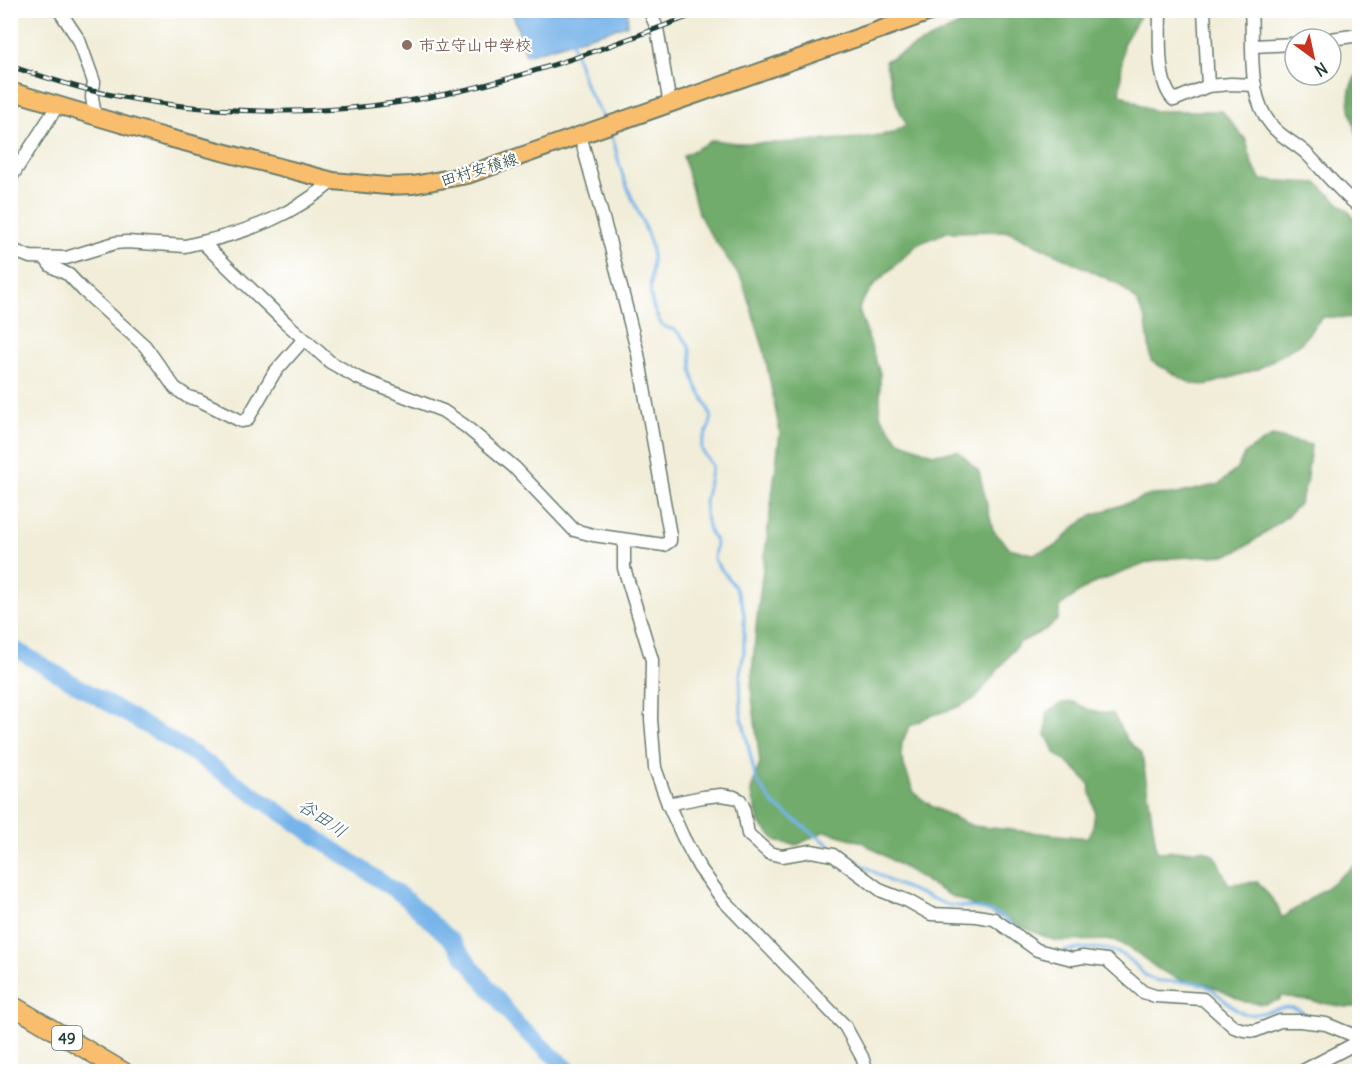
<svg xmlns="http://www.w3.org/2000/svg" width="1370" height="1082" font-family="Delius,'Klee One',sans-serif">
	<rect width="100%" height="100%" fill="#fff"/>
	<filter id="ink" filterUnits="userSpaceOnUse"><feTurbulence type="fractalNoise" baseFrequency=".0167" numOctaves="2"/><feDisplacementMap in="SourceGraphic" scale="12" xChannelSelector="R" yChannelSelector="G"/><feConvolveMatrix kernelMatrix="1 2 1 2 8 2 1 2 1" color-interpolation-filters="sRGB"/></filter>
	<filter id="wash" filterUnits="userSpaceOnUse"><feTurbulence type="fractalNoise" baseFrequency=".008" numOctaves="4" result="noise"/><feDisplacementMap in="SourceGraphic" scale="24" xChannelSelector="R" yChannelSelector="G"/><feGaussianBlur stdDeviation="1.35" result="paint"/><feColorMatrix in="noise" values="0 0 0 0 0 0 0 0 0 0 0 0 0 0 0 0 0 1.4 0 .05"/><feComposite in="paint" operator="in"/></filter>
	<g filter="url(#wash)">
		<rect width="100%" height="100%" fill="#f1edd8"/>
		<g fill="#71ac6c" stroke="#487450" stroke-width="1.5">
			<path d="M 987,11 L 1143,11 L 1123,44 L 1120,94 L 1153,111 L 1222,111 L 1246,140 L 1252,164 L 1261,180 L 1317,183 L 1351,214 L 1359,224 L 1359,318 L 1322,317 L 1301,343 L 1258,369 L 1207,385 L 1192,384 L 1151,361 L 1146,321 L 1136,300 L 1118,284 L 1008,231 L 947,232 L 918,244 L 875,284 L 861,303 L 859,310 L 880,373 L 880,415 L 899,441 L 933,454 L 958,451 L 979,472 L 993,530 L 1009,548 L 1033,554 L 1056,546 L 1076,526 L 1092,515 L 1151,495 L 1177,494 L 1219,484 L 1237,469 L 1245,453 L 1273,436 L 1311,445 L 1306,484 L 1299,504 L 1286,517 L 1248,545 L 1228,555 L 1172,558 L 1147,563 L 1090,585 L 1060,606 L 1058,619 L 1047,629 L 1019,643 L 975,699 L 955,708 L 927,717 L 909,727 L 902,743 L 901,757 L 914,793 L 933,807 L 957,819 L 973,826 L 1087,838 L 1093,827 L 1095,811 L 1089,784 L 1075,769 L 1056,754 L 1046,735 L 1047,713 L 1062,703 L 1073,702 L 1092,711 L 1113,714 L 1127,740 L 1142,754 L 1157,852 L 1204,850 L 1216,857 L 1228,884 L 1258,882 L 1277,905 L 1282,918 L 1327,887 L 1359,862 L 1359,1007 L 1345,1007 L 1282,996 L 1279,1000 L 1265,1004 L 1245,1002 L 1207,984 L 1181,980 L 1158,969 L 1137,953 L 1114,940 L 1055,941 L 947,894 L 862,842 L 825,831 L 797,845 L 778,842 L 759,823 L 751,790 L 760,763 L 751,688 L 757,617 L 780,433 L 764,350 L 742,280 L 705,226 L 697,209 L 683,156 L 713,140 L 736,143 L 777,143 L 861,138 L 893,133 L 906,124 L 897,105 L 885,61 Z"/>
			<path d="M 1359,73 L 1359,140 C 1352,120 1341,89 1359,73 Z"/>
		</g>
		<path fill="#77b4e9" stroke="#4b788e" stroke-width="1.5" d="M 512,11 L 628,11 L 627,25 L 526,55 Z"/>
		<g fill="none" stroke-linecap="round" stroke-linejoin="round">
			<g stroke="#77b4e9" stroke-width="3">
				<path d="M 571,39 L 586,87 L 605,121"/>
				<path d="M 609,129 C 616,144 617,159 622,173 C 630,198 645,221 651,246 C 656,270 644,287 656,314 C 662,327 663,327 675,330 C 700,350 686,362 696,385 C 701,396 710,406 711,419 C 711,430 699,440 702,450 C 704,456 710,460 712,466 L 705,502 L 705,513 L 709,530 L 716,543 L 714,560 L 735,587 L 742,603 L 744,614 L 744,653 L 740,673 L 741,713 L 756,780 L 773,804 L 832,847 L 891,882 L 948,905 L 978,908 L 1000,915 L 1012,925"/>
				<path d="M 1064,951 C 1087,948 1111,944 1130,960 C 1139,967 1144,978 1155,980 C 1172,984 1195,978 1210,988 C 1222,996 1230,1008 1243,1013 C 1261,1019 1280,1002 1297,1009 C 1301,1011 1306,1014 1309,1017"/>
				<path d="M 1344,1026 L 1360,1027"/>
			</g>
			<path stroke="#77b4e9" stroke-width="16" d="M 10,646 L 196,755 L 404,897 L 451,940 L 519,1026 L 572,1072"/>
		</g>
	</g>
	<g filter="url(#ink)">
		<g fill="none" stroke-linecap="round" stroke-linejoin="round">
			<g stroke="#687b6d" stroke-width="15">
				<g id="minor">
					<path d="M 59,10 L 79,40 L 94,82 L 92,97 L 95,116"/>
					<path d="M 649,10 L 657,28 L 670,105"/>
					<path d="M 1160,10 C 1160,34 1156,83 1174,100 L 1208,86 L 1231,84 L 1255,85"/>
					<path d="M 1204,10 L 1208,86"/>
					<path d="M 1251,10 C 1254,48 1246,95 1272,126 C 1282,138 1297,144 1308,155 C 1325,172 1340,193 1360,207"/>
					<path d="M 1331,39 L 1360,35"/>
					<path d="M 1253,46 L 1295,44"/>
					<path d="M 10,179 L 58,105"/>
					<path d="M 202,242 C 251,231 294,214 333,181"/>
					<path d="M 10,249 L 30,257 L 66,258 L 115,243 L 127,242 L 185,246 L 202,242 L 285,322 L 330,362 L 358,378 L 443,411 L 465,426 L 514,467 L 574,530 L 593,535 L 664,545 L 670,541 L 670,535 L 638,354 L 609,240 L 580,135"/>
					<path d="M 45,258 L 51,266 L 69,275 L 84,291 L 145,346 L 175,388 L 188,397 L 199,400 L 241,421 L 247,420 L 274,373 L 304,339"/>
					<path d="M 624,540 L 624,568 L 652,660 L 651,719 L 655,768 L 668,804 L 683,837 L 699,867 L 723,900 L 845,1026 L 862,1057 L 867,1072"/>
					<path d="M 668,804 L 703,797 L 721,795 L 734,797 L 740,800 L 743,806 L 748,834 L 769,853 L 782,856 L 811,851 L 833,855 L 882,891 L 908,901 L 931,914 L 977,916 L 994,919 L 1037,950 L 1072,959 L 1083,957 L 1107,960 L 1143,992 L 1155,996 L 1203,999 L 1234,1027 L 1244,1030 L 1255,1031 L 1280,1021 L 1300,1021 L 1326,1024 L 1360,1038"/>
					<path d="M 1301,1072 L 1360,1041"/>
				</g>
			</g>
			<g stroke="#687b6d" stroke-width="20">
				<path id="major" d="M 10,91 L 165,137 L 333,181 L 387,186 L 413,185 L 467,175 L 936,10"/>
			</g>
			<g stroke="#687b6d" stroke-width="21">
				<path id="highway" d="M 10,1004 L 124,1072"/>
			</g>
			<use href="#minor" stroke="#fff" stroke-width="12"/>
			<use href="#major" stroke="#f9be6d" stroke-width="16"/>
			<use href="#highway" stroke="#f9be6d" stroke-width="18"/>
			<g stroke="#1f3d34" stroke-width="5">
				<path id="rail" d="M 10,66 C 38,75 65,84 93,91 C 213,118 344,118 464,90 C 546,71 626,40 706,10"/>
			</g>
			<use href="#rail" stroke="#fff" stroke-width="3" stroke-dasharray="9" stroke-linecap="butt"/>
		</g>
	</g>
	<circle fill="#8d6e63" stroke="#fff" stroke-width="2" cx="407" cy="45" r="6"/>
	<g text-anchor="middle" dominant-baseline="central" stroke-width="4.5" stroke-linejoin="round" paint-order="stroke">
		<rect fill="#fff" stroke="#627771" stroke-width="1.5" x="52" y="1026" width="30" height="24" rx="4.5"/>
		<g font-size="15" font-weight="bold" fill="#1f3d34">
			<text x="67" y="1038">49</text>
		</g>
		<g font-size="16" font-weight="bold" fill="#785e54" stroke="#fff" text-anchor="start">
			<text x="419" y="45">市立守山中学校</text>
		</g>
		<g font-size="16" fill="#1f3d34" stroke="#fff">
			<text transform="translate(479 169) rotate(-17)">田村安積線</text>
		</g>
		<g font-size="18" font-style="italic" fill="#39616a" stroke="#fff">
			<text transform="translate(323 818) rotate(34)">谷田川</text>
		</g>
	</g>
	<rect width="1370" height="1082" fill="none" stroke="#fff" stroke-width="36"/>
	<g transform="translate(1313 57) rotate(147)"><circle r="28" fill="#ffffff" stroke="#a5b1ae" stroke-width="1.5"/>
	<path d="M0-4.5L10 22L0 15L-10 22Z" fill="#c8321e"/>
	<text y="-9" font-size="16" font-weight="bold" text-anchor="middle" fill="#1f3d34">N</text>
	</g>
</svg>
